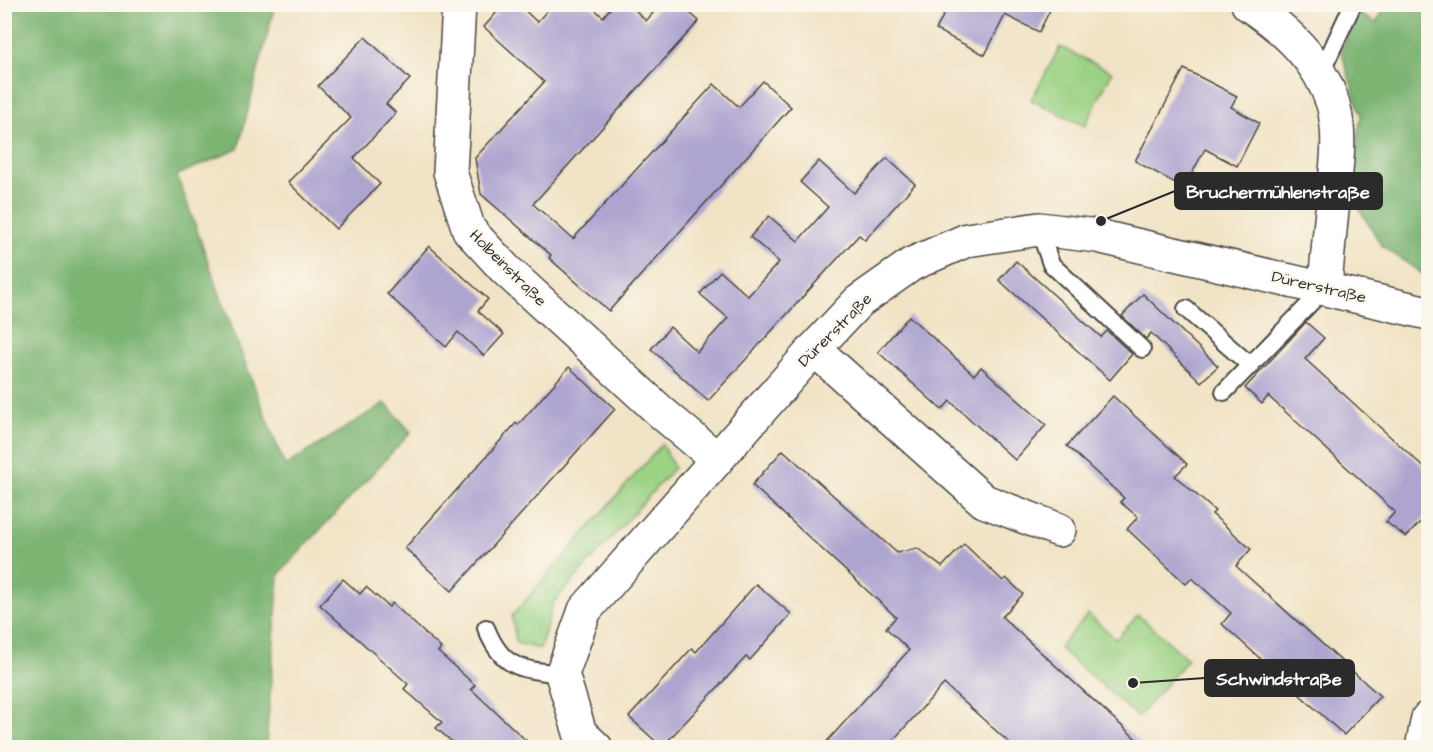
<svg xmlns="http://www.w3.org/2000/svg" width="1433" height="752" font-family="'Architects Daughter',sans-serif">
	<rect width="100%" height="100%" fill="#fbf7ec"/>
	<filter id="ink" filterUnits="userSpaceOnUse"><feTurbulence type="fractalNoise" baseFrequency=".0167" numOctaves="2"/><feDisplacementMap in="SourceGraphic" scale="12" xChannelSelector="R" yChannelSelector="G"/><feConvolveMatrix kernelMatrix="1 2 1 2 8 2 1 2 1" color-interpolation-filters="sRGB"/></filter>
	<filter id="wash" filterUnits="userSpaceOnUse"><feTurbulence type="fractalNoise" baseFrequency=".008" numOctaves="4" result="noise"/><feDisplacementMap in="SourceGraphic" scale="24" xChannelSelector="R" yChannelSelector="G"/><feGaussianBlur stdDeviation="1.35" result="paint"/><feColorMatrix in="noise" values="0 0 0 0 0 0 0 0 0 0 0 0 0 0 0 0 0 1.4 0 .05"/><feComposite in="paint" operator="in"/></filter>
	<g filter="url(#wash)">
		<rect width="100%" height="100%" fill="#f1e3c5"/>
		<g fill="#9bd284" stroke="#637e58" stroke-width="1.5">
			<path d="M 1060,47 L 1112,72 L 1085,126 L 1031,100 Z"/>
			<path d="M 662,444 L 674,468 L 553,603 L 540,649 L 516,643 L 512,616 Z"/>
			<path d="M 1088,614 L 1116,639 L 1138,615 L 1188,659 L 1138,717 L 1059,648 Z"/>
		</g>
		<g fill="#7cb472" stroke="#54704e" stroke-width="1.5">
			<path d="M 4,5 L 275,5 L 238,149 L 177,175 L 236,339 L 285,466 L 385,403 L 411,432 L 279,574 L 266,747 L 5,747 Z"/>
			<path d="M 1386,5 L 1428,5 L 1428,276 L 1423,274 L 1382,246 L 1359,209 L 1353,163 L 1361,116 L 1341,51 L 1358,13 L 1376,23 Z"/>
		</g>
		<g id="blocks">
			<g fill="#aea4d0">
				<path d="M 504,4 L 518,4 L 537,22 L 553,4 L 589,4 L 603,17 L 614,4 L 629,4 L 646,21 L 661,4 L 680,4 L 699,21 L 533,204 L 573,239 L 714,84 L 739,107 L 763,81 L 791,107 L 609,311 L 549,258 L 551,255 L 481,194 L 475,158 L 544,82 L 484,27 Z"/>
				<path d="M 949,4 L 1053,4 L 1039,32 L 1005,15 L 985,55 L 936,30 Z"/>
				<path d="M 365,37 L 410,79 L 386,104 L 396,113 L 354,158 L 380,184 L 336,229 L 288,182 L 351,118 L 318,86 Z"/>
				<path d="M 1184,69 L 1237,96 L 1231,107 L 1259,123 L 1237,166 L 1205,149 L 1184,188 L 1135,161 Z"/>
				<path d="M 887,158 L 915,184 L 865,240 L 859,235 L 708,401 L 651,349 L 670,327 L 697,352 L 728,318 L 700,294 L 720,271 L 748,296 L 779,262 L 750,237 L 769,216 L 798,241 L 828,207 L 800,182 L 819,161 L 854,193 Z"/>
				<path d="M 429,246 L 488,299 L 478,311 L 504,334 L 484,356 L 458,332 L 446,347 L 387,294 Z"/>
				<path d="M 1016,261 L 1101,337 L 1107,331 L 1132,354 L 1110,380 L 999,280 Z"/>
				<path d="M 1143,294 L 1218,366 L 1201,382 L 1151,333 L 1146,339 L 1122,316 Z"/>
				<path d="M 909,316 L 974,375 L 981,367 L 1046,425 L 1015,460 L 950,401 L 942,410 L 878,352 Z"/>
				<path d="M 1306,322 L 1324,338 L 1305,359 L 1428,471 L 1428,476 L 1425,481 L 1428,495 L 1428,514 L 1406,537 L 1386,522 L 1395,512 L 1364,483 L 1268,396 L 1262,404 L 1245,388 Z"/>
				<path d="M 569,367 L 615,409 L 452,591 L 405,548 L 516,423 L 518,425 Z"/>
				<path d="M 1113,396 L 1187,464 L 1175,476 L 1215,511 L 1212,514 L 1251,549 L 1236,566 L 1380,696 L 1344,735 L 1222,624 L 1231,613 L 1192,578 L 1186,584 L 1127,529 L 1138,517 L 1120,502 L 1124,498 L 1067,446 Z"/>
				<path d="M 783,450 L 897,553 L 917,548 L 942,567 L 964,544 L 1003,581 L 1006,578 L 1023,594 L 1002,617 L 1145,747 L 1014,747 L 944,684 L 887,747 L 822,747 L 909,650 L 886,628 L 896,617 L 752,485 Z"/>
				<path d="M 343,579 L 360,594 L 366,587 L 389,607 L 392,603 L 441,648 L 438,652 L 475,685 L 471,689 L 533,747 L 458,747 L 436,728 L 442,722 L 404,689 L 408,684 L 320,605 Z"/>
				<path d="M 756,584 L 791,614 L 750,660 L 746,657 L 662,747 L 629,717 L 692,648 L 696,652 Z"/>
			</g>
		</g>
	</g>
	<g filter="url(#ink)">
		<use href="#blocks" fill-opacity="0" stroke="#494742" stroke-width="1.5"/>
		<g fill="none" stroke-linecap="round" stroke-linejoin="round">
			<g stroke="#494742" stroke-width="20">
				<g id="service">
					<path d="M 1320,75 L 1353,4"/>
					<path d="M 1039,229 L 1051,264 L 1142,349"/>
					<path d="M 1186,309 L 1251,366"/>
					<path d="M 1224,392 L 1325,288"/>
					<path d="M 486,628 C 503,670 521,669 562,674"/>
				</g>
			</g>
			<g stroke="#494742" stroke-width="36">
				<g id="minor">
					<path d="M 459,4 L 450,172 L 469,230 L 505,269 L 662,413 L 717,459"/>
					<path d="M 1248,4 C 1285,29 1319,59 1333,104 C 1342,136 1336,169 1333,201 C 1330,230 1327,259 1325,288"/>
					<path d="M 814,349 L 984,501 L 1059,530"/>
					<path d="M 596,748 L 580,733 L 562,674 L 585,610 L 814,349 L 858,302 L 912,264 L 967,240 L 1039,229 L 1097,236 L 1428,313"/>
					<path d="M 1422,748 L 1428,718"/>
				</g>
			</g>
			<use href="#service" stroke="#fff" stroke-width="16"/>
			<use href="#minor" stroke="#fff" stroke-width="33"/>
		</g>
	</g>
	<g text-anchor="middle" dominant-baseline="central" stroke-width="4.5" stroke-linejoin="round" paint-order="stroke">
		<g font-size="16" fill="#2b2b2b" stroke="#fbf7ec">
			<text transform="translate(508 268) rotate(45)">Holbeinstraße</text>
			<text transform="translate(1319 287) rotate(13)">Dürerstraße</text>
			<text transform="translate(835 330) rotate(-45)">Dürerstraße</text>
		</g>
	</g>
	<path fill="none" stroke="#2b2b2b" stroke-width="2" d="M1101 221L1175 191M1133 683L1205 678"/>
	<g fill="#2b2b2b" stroke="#fbf7ec" stroke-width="2">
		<circle cx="1101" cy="221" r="6"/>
		<circle cx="1133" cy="683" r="6"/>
	</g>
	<g fill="#2b2b2b" stroke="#2b2b2b" stroke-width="2">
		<rect x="1175" y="173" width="207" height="36" rx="6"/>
		<rect x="1205" y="660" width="149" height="36" rx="6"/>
	</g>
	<g font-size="18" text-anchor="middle" font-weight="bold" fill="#fff">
		<text x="1278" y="198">Bruchermühlenstraße</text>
		<text x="1279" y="685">Schwindstraße</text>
	</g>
	<rect width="1433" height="752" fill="none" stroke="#fbf7ec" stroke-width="24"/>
</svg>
